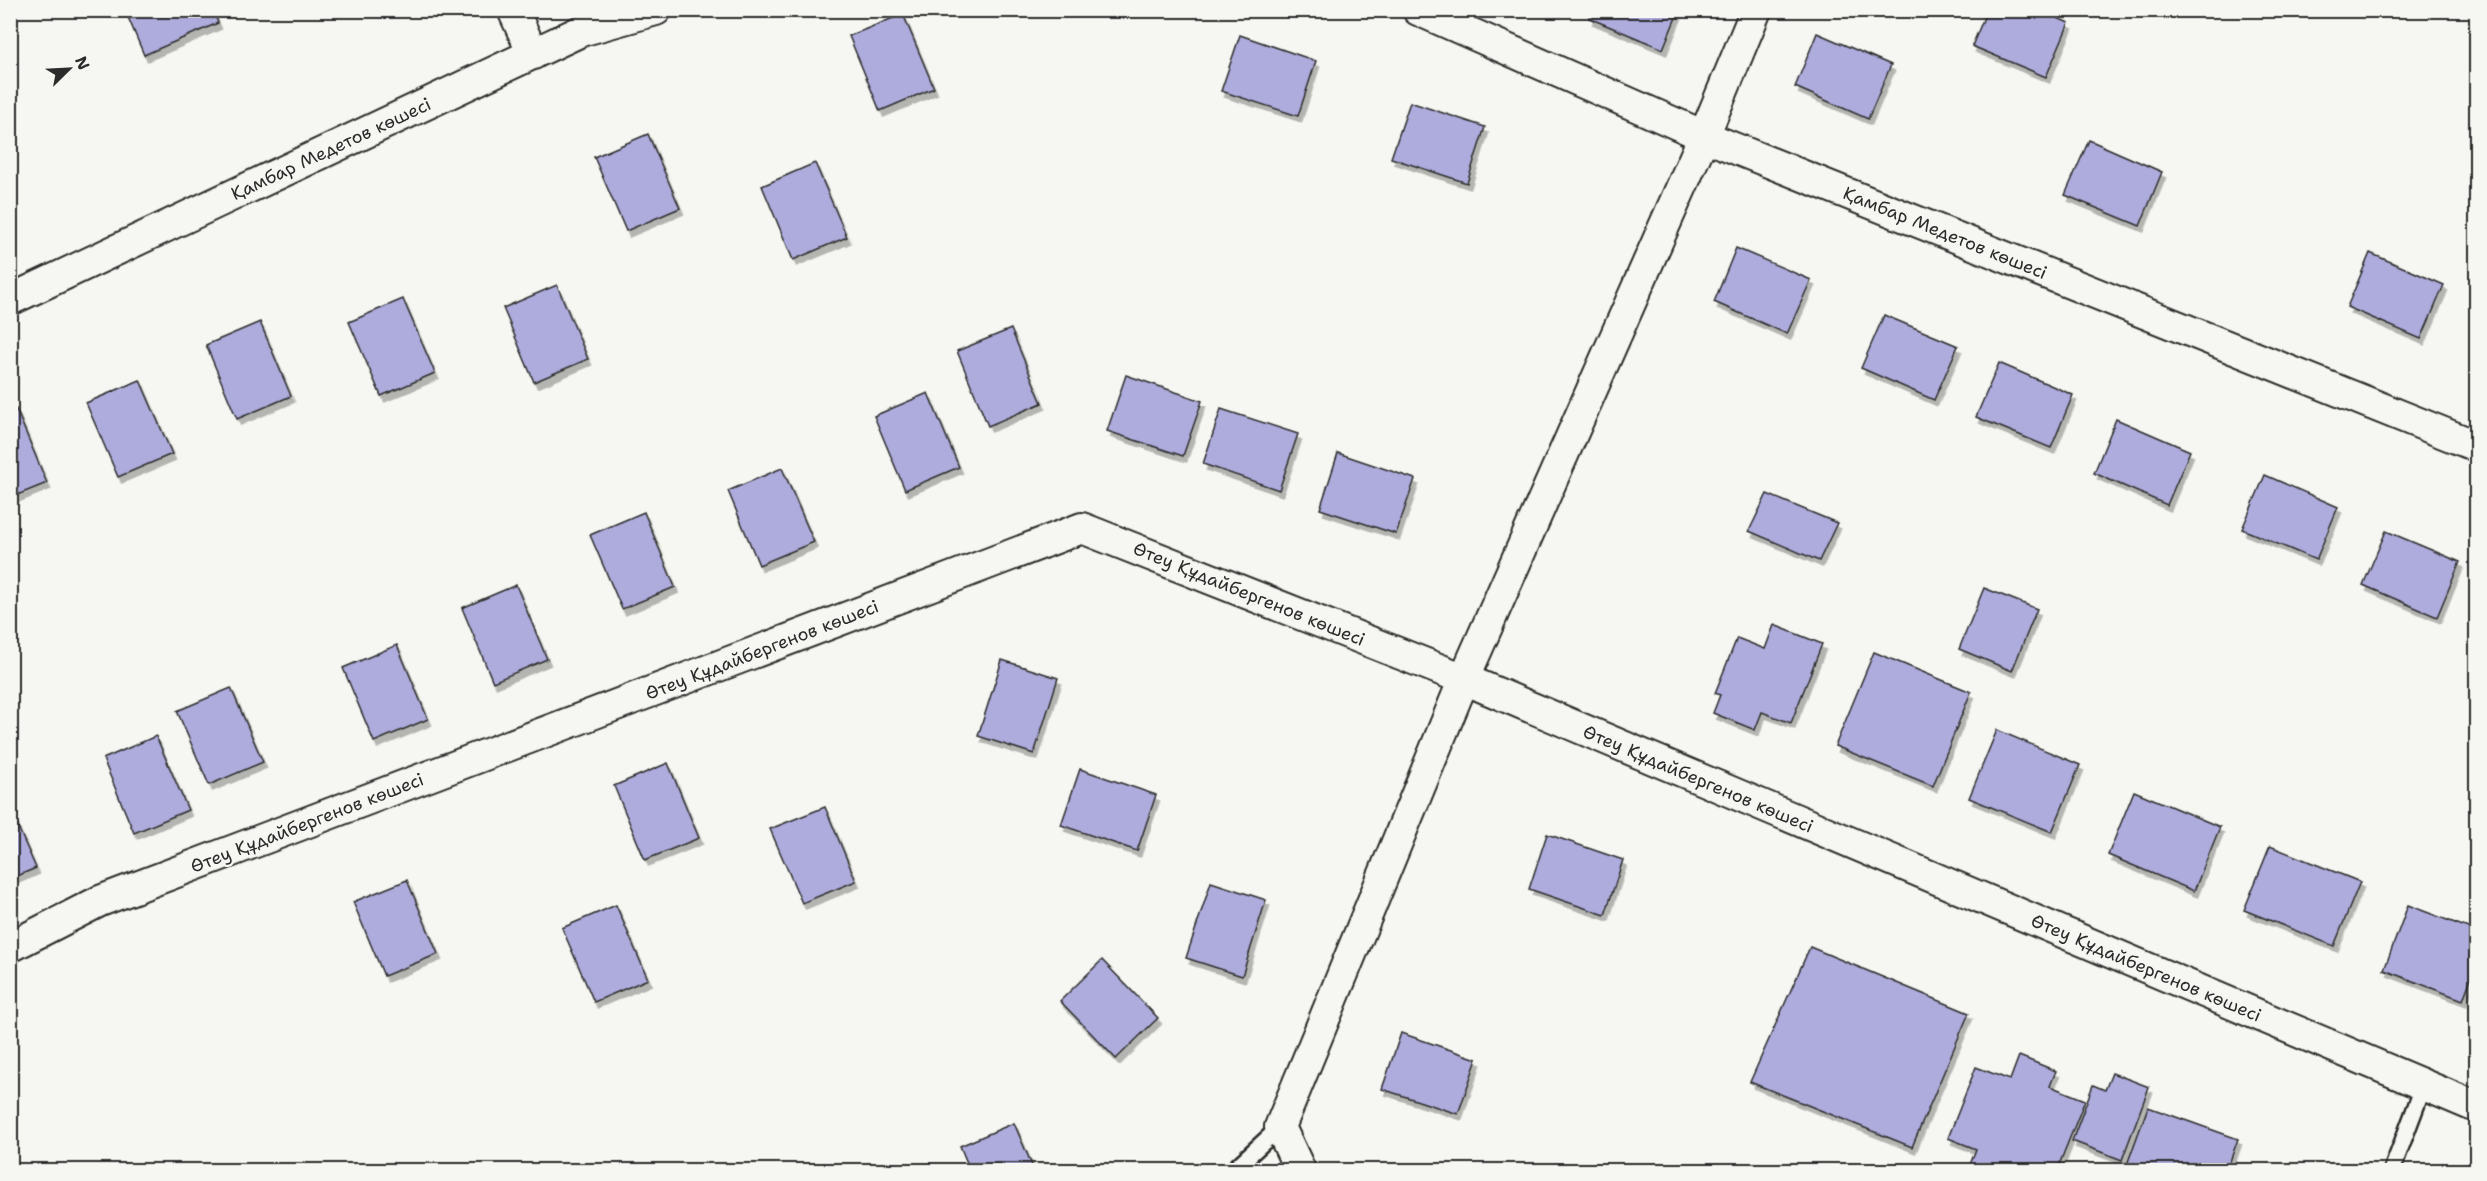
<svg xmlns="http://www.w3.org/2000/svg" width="2487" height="1181" font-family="'Shantell Sans',sans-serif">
	<defs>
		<filter id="shadow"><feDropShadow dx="3.5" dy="6" stdDeviation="0" flood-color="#0004"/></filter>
	</defs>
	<rect width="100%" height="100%" fill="#f6f6f2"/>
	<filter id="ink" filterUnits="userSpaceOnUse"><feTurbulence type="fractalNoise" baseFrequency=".0167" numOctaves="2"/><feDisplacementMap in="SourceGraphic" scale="12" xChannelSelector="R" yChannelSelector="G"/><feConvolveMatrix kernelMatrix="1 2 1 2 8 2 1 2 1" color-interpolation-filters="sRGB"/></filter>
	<g filter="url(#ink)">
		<g fill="#adacdd" stroke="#2b2b2b" stroke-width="1.5" filter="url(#shadow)">
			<path d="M 125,10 L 213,10 L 218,23 L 144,55 Z"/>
			<path d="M 1592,10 L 1679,10 L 1663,49 L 1589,18 Z"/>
			<path d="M 1987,10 L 2039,10 L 2069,23 L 2046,77 L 1972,46 Z"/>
			<path d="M 903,14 L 934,88 L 880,111 L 849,36 Z"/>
			<path d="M 1817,33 L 1891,65 L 1868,119 L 1795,87 Z"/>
			<path d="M 1240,35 L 1316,61 L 1298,116 L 1221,91 Z"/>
			<path d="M 1410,102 L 1485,127 L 1467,183 L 1391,158 Z"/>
			<path d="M 648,134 L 680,208 L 626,231 L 594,157 Z"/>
			<path d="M 2089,140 L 2162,172 L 2140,226 L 2065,195 Z"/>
			<path d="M 815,163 L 847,237 L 793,260 L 762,186 Z"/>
			<path d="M 1736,248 L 1811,280 L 1787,334 L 1714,302 Z"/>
			<path d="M 2370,253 L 2444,285 L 2421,339 L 2347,307 Z"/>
			<path d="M 557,285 L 588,359 L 534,382 L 503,308 Z"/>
			<path d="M 403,299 L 435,373 L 381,396 L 349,322 Z"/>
			<path d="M 1884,315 L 1958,346 L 1934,400 L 1861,368 Z"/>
			<path d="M 260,322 L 291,396 L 237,419 L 206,345 Z"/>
			<path d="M 1011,329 L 1042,403 L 988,426 L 957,351 Z"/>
			<path d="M 1999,363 L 2073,395 L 2051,448 L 1976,417 Z"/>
			<path d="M 1126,375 L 1202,401 L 1183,456 L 1107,431 Z"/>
			<path d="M 140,380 L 172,454 L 118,477 L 86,403 Z"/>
			<path d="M 928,393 L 959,467 L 905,490 L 874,416 Z"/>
			<path d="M 16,409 L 47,483 L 10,498 L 10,411 Z"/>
			<path d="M 1221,409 L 1298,434 L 1279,490 L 1203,464 Z"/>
			<path d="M 2116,419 L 2190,451 L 2167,505 L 2094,473 Z"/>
			<path d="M 1338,453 L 1415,479 L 1396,534 L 1320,509 Z"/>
			<path d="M 782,468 L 814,542 L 759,565 L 728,491 Z"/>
			<path d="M 2265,475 L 2338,507 L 2316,560 L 2242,529 Z"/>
			<path d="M 1767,494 L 1837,523 L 1819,561 L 1749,531 Z"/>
			<path d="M 644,512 L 675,587 L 622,609 L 590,535 Z"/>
			<path d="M 2386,531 L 2460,562 L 2437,617 L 2363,585 Z"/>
			<path d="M 516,585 L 547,659 L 493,682 L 462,608 Z"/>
			<path d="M 1984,588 L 2037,609 L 2012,671 L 1959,649 Z"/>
			<path d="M 1774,625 L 1822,644 L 1791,723 L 1762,712 L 1755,730 L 1713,713 L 1720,695 L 1715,693 L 1737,638 L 1765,649 Z"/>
			<path d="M 397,645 L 428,719 L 374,742 L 343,668 Z"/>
			<path d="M 1874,652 L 1971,692 L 1933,786 L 1835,746 Z"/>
			<path d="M 1002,660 L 1058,678 L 1034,754 L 978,736 Z"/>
			<path d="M 231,688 L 263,762 L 209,785 L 177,711 Z"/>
			<path d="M 1997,730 L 2080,765 L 2052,832 L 1969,798 Z"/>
			<path d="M 156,736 L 188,810 L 134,833 L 103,759 Z"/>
			<path d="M 668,763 L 699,838 L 645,860 L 614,786 Z"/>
			<path d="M 1080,769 L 1156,795 L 1137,851 L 1061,825 Z"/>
			<path d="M 2134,791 L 2220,827 L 2194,891 L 2108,855 Z"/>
			<path d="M 825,807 L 856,881 L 802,903 L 770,829 Z"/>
			<path d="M 10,809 L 36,868 L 10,879 Z"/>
			<path d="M 1547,834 L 1623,860 L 1605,915 L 1529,889 Z"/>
			<path d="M 2270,846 L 2360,882 L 2334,946 L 2244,910 Z"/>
			<path d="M 407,880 L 438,954 L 384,976 L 353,902 Z"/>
			<path d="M 1211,882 L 1266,900 L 1242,976 L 1186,958 Z"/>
			<path d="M 616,905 L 648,979 L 594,1002 L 562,928 Z"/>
			<path d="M 2408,905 L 2476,931 L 2476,964 L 2463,1000 L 2384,970 Z"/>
			<path d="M 1810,947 L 1969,1013 L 1912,1147 L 1750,1082 Z"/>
			<path d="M 1102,960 L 1158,1018 L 1116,1059 L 1060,1001 Z"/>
			<path d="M 1401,1033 L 1477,1059 L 1458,1114 L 1382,1089 Z"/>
			<path d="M 2019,1056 L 2056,1071 L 2050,1086 L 2085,1100 L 2057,1170 L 1968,1170 L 1976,1149 L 1948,1138 L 1976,1067 L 2010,1080 Z"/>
			<path d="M 2112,1073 L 2149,1087 L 2122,1160 L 2072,1141 L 2093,1085 L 2105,1090 Z"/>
			<path d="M 2148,1107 L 2238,1139 L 2227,1170 L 2125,1170 Z"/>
			<path d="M 1014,1123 L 1034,1170 L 970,1170 L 960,1146 Z"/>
		</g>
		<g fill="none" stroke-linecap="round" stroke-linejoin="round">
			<g stroke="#2b2b2b" stroke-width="20">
				<g id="lane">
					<path d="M 1233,1170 L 1280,1127"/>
					<path d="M 2392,1170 L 2424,1085"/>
				</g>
			</g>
			<g stroke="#2b2b2b" stroke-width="34">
				<g id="street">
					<path d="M 513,10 L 533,54"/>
					<path d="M 1418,10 L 1704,136 L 2476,446"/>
					<path d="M 10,300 L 581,31 L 656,10"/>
					<path d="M 10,947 L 100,901 L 1082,528 L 1464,679 L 2476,1107"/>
					<path d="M 1300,1170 L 1280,1127 L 1464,679 L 1704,136 L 1756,10"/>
				</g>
			</g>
			<use href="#lane" stroke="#f6f6f2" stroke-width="15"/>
			<use href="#street" stroke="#f6f6f2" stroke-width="30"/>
		</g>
	</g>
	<g text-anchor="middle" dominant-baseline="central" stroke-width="4.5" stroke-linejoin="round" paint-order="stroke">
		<g font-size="18" fill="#2b2b2b" stroke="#f6f6f2">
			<text transform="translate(331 149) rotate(-25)">Қамбар Медетов көшесі</text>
			<text transform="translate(1945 233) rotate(22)">Қамбар Медетов көшесі</text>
			<text transform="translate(1249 594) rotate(22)">Өтеу Құдайбергенов көшесі</text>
			<text transform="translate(762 650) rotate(-21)">Өтеу Құдайбергенов көшесі</text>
			<text transform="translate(1698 779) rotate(23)">Өтеу Құдайбергенов көшесі</text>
			<text transform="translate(307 823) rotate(-21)">Өтеу Құдайбергенов көшесі</text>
			<text transform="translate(2146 968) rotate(23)">Өтеу Құдайбергенов көшесі</text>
		</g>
	</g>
	<rect width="2487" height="1181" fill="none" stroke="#f6f6f2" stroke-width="36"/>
	<rect x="18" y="18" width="2451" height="1145" fill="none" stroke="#2b2b2b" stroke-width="2" filter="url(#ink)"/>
	<g transform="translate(69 69) rotate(66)" stroke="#f6f6f2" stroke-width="4.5" paint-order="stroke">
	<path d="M0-4.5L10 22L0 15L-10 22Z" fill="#2b2b2b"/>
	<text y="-9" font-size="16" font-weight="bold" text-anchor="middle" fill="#2b2b2b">N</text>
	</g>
</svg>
